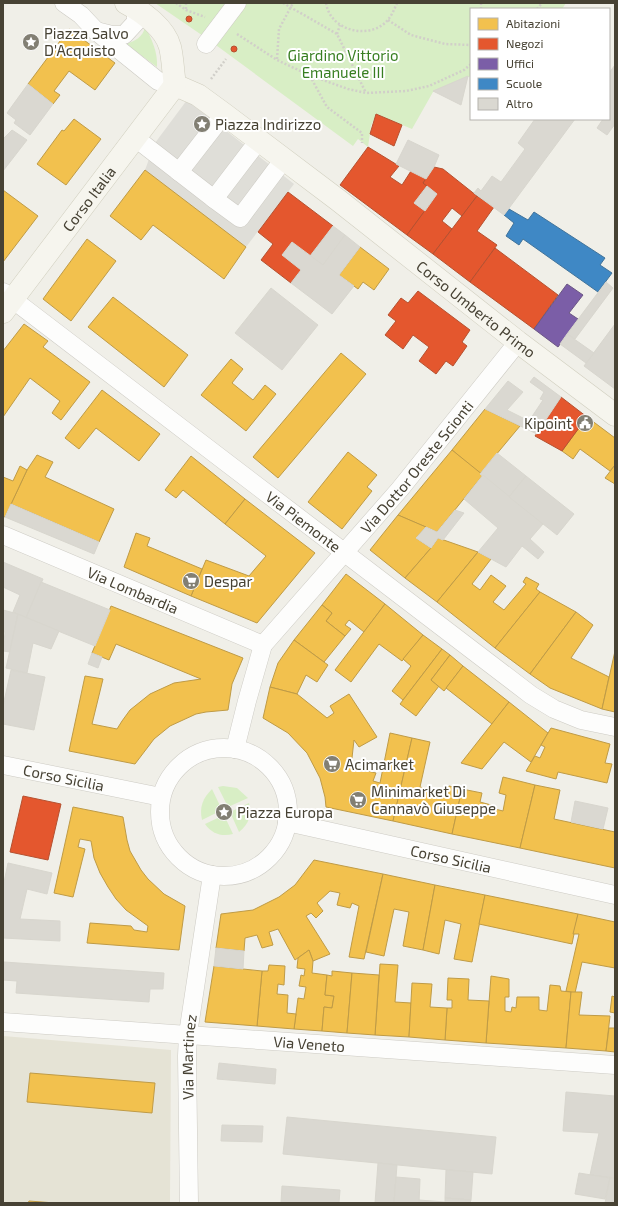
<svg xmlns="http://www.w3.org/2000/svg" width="618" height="1206" font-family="'Exo 2',sans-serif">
	<rect width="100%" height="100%" fill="#f0efe8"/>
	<path fill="#e5e3d5" d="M 3,1036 L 171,1050 L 170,1203 L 3,1203 Z"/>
	<g fill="#d8eec5">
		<path d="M 155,3 L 566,3 L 562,9 L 471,9 L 471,76 L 433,92 L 412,129 L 376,114 L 371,126 L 368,147 L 358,139 L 353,146 L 209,40 Z"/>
		<path d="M 145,27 C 152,39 158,53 157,67 L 126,44 C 135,41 143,37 145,27 Z"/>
		<path d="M 223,786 L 237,788 L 248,798 L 228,807 L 218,787 Z"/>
		<path d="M 212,789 L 222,810 L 202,820 C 199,807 203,798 212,789 Z"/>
		<path d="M 249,803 C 252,815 249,824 239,832 L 230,812 Z"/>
		<path d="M 224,815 L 233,834 C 222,837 212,834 205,824 Z"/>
	</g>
	<path fill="#dfded8" d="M 187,100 L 294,184 L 246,247 L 145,170 L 155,143 Z"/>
	<g fill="#f2c14e" stroke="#bf9b46">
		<path d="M 69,29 L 115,63 L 95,90 L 69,71 L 54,91 L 60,95 L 53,104 L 28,84 Z"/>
		<path d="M 74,119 L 101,139 L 66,185 L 37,164 L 62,130 L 64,131 Z"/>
		<path d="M 145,170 L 246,247 L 224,279 L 153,225 L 141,240 L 110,216 Z"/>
		<path d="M 3,190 L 38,216 L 3,262 Z"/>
		<path d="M 87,239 L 116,261 L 71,321 L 43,299 Z"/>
		<path d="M 360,247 L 389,269 L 374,290 L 363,282 L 358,289 L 339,275 Z"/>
		<path d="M 113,297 L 188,355 L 164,387 L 88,327 Z"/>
		<path d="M 24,324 L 48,341 L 43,347 L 90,382 L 61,420 L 52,413 L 60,401 L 30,378 L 3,417 L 3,351 Z"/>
		<path d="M 341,353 L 366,374 L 278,478 L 253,457 Z"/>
		<path d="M 231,359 L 243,369 L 232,383 L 253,400 L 265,385 L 276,394 L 246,431 L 201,395 Z"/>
		<path d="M 102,390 L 160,434 L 139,461 L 96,428 L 79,449 L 65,438 Z"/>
		<path d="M 485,409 L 520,426 L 480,474 L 452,450 Z"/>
		<path d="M 587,417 L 615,438 L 615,465 L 610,471 L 580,449 L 573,459 L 562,451 Z"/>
		<path d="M 452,450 L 483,475 L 437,532 L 398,515 Z"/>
		<path d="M 348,452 L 377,475 L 367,487 L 372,491 L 342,529 L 308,502 Z"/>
		<path d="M 37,455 L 53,462 L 45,477 L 114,509 L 99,542 L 11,504 L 27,470 Z"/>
		<path d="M 191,456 L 245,499 L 225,524 L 183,490 L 176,498 L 165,490 Z"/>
		<path d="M 615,465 L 615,484 L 605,478 Z"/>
		<path d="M 20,466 L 27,470 L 5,517 L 3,516 L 3,477 L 13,481 Z"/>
		<path d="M 245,499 L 315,553 L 257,623 L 191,596 L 206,560 L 249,576 L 266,556 L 225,524 Z"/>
		<path d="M 398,515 L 426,527 L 416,538 L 431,548 L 405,578 L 370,550 Z"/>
		<path d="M 136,533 L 150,538 L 147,546 L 202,569 L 191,596 L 124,567 Z"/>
		<path d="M 438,538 L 478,552 L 437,602 L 405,578 L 431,548 Z"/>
		<path d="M 478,552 L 491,559 L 472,584 L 480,590 L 491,575 L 506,586 L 493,602 L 504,610 L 526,584 L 523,582 L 526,577 L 539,584 L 536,589 L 540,592 L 495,648 L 437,602 Z"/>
		<path d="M 346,574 L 385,604 L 364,632 L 349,620 L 345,625 L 351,629 L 345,636 L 326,621 L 332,613 L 322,605 Z"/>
		<path d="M 540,592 L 576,612 L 530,674 L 495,648 Z"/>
		<path d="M 385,604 L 423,635 L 402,661 L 379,644 L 351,682 L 335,670 Z"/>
		<path d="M 322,605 L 332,613 L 326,621 L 345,636 L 324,662 L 294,640 Z"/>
		<path d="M 111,606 L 243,658 L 232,684 L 228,710 L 206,712 L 196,714 L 170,726 L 154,739 L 135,764 L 69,751 L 85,676 L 103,679 L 92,724 L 117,729 L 122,721 L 130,710 L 150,694 L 174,683 L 201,679 L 116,644 L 109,660 L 92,653 Z"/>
		<path d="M 576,612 L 593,625 L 571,658 L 609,677 L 602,709 L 550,688 L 530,674 Z"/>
		<path d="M 423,635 L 442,649 L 403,700 L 392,691 L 411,666 L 403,659 Z"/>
		<path d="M 294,640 L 328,665 L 317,682 L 306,675 L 297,694 L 270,687 L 278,663 Z"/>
		<path d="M 442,649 L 450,655 L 431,680 L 439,686 L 416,716 L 400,704 Z"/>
		<path d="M 615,651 L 615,712 L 602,709 Z"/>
		<path d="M 450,655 L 463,666 L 444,691 L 431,680 Z"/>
		<path d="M 463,666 L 509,702 L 492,724 L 446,688 Z"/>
		<path d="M 270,687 L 297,694 L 327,718 L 334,713 L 330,706 L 349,694 L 377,737 L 359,747 L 354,740 L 351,767 L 376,773 L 373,781 L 380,783 L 390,733 L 412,738 L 393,821 L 326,807 L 325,797 L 320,778 L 307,753 L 288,733 L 263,718 Z"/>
		<path d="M 509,702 L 548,733 L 531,762 L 504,742 L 482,769 L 461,763 Z"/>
		<path d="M 551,728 L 610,744 L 605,763 L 612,764 L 607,783 L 558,772 L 556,779 L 526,771 L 535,756 L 540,758 L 545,747 L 541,745 Z"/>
		<path d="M 412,738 L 430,742 L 420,787 L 448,794 L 449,786 L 462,789 L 452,834 L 393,821 Z"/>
		<path d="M 503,777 L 535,785 L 520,848 L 452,834 L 462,789 L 482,793 L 480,802 L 495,806 L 495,809 L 503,811 L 506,795 L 499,793 Z"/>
		<path d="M 535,785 L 560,790 L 554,819 L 615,832 L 615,868 L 520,848 Z"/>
		<path d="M 73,807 L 123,817 L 127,840 L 130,851 L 141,870 L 148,879 L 164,894 L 185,906 L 179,950 L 87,943 L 90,923 L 131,926 L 134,930 L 147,932 L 148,926 L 126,910 L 116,899 L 108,887 L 100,873 L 94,858 L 91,841 L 80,839 L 78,847 L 85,849 L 73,897 L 54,893 Z"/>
		<path d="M 314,860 L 383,874 L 364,959 L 349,957 L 359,906 L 352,903 L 350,908 L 337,905 L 340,893 L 330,891 L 317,903 L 323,911 L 316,918 L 311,913 L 306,916 L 330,954 L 313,961 L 309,950 L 295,960 L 278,929 L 269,932 L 273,945 L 262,948 L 257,935 L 245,938 L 244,951 L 216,948 L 221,914 L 253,910 L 279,897 L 295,885 Z"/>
		<path d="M 383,874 L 435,885 L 423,950 L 403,946 L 409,912 L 394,909 L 384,956 L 366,952 Z"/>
		<path d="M 435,885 L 485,895 L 472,962 L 454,959 L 461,924 L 445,920 L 439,954 L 423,950 Z"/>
		<path d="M 485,895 L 578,914 L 572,944 L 479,924 Z"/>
		<path d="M 578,914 L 615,922 L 615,968 L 582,962 L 575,993 L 566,991 L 579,934 L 573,934 Z"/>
		<path d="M 309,950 L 313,961 L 312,973 L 327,975 L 325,995 L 334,996 L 332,1008 L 324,1007 L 322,1031 L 294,1029 L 298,998 L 304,999 L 306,987 L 299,986 L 301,975 L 304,976 L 305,969 L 297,968 L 298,958 Z"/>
		<path d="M 380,964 L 398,965 L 395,1002 L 411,1003 L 409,1037 L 375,1035 Z"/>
		<path d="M 269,965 L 285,966 L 284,985 L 278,984 L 277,994 L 288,995 L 287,1013 L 296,1014 L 294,1029 L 257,1026 L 262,971 L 268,971 Z"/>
		<path d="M 214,966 L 262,971 L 257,1026 L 205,1022 Z"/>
		<path d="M 332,971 L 352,973 L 347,1033 L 322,1031 L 324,1007 L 332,1008 L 334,996 L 325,995 L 327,975 L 332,976 Z"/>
		<path d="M 352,973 L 379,975 L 375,1035 L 347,1033 Z"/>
		<path d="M 491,976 L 509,979 L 509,997 L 505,997 L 505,1011 L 511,1012 L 512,1007 L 516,1008 L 517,997 L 539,997 L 539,1010 L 547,1011 L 550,985 L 560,986 L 561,991 L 571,992 L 566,1048 L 486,1043 Z"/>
		<path d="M 448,978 L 469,979 L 468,1000 L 489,1001 L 486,1043 L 445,1040 L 447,1008 L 452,1008 L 452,1000 L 447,1000 Z"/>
		<path d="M 412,983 L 432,984 L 430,1007 L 447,1008 L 445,1040 L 409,1037 Z"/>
		<path d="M 571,992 L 582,992 L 579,1015 L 610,1016 L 606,1051 L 566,1048 Z"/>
		<path d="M 612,996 L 615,997 L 615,1013 L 610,1012 Z"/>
		<path d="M 609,1028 L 615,1028 L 615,1052 L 606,1051 Z"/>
		<path d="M 30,1073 L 155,1083 L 152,1113 L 27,1102 Z"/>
		<path d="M 29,1201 L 55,1203 L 28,1203 Z"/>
	</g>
	<g fill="#e4572e" stroke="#b55130">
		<circle cx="189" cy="19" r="3"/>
		<circle cx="234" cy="49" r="3"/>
		<path d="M 376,114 L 402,125 L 394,146 L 370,134 Z"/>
		<path d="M 368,147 L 399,166 L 390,177 L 402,185 L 411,171 L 426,179 L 423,183 L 427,186 L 414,203 L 425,211 L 407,235 L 340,185 Z"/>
		<path d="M 434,167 L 443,169 L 477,196 L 462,216 L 452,208 L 442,221 L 452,229 L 433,254 L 407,235 L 437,194 L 423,183 Z"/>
		<path d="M 288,192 L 333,226 L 310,256 L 292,242 L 282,255 L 301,270 L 291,283 L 261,260 L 273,244 L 258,232 Z"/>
		<path d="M 477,196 L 494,207 L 477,231 L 497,245 L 470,282 L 433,254 Z"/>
		<path d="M 495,248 L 558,295 L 534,329 L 470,282 Z"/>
		<path d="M 418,291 L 470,330 L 462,342 L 467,346 L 453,366 L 446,361 L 436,374 L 419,361 L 429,347 L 413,335 L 403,349 L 385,335 L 396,321 L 388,315 L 401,298 L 408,303 Z"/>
		<path d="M 561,397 L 587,417 L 562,451 L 535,436 Z"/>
		<path d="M 23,796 L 61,804 L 48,860 L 10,852 Z"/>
	</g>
	<path fill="#7b5ea7" stroke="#6b5684" d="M 567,284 L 583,295 L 569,313 L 578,319 L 558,347 L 534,329 Z"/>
	<path fill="#3f88c5" stroke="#41739a" d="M 509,209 L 528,220 L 534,212 L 605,258 L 600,265 L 612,273 L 598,292 L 523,239 L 519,245 L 506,236 L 514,223 L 504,215 Z"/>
	<g fill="#dad8d1" stroke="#d8d6ce">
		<path d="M 615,65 L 615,124 L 607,135 L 597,128 L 603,119 L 609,119 L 609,73 Z"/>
		<path d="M 468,76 L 461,105 L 433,91 Z"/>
		<path d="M 28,84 L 53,104 L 30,135 L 14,123 L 16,120 L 7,113 Z"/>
		<path d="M 535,119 L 575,119 L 504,215 L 474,193 L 478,188 L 481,191 L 492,176 L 501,182 L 525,149 L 518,143 Z"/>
		<path d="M 12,130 L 27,140 L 3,171 L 3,139 Z"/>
		<path d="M 408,140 L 439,155 L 434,167 L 426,179 L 396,164 Z"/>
		<path d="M 427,186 L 437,194 L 425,211 L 414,203 Z"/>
		<path d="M 333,226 L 345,235 L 323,265 L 310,256 Z"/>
		<path d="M 345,235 L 360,247 L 339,275 L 354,286 L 332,314 L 291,283 L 301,270 L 282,255 L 292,242 L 323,265 Z"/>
		<path d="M 606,282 L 613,288 L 575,339 L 567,334 Z"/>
		<path d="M 271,288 L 318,325 L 282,370 L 235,333 Z"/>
		<path d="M 615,324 L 615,389 L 584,366 Z"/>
		<path d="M 567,334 L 594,353 L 586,363 L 560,344 Z"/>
		<path d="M 534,377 L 561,397 L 541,427 L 529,421 L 543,400 L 540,399 L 544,392 L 530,382 Z"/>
		<path d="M 508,381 L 523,392 L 507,410 L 541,427 L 537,434 L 485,409 Z"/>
		<path d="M 497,453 L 526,476 L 509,497 L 480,474 Z"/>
		<path d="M 483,475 L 543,524 L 530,539 L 544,552 L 538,559 L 522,546 L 506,567 L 478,552 L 498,528 L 464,499 Z"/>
		<path d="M 526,476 L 574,514 L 557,535 L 509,497 Z"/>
		<path d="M 11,504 L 99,542 L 94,554 L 5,517 Z"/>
		<path d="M 455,510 L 464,513 L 443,540 L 438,538 L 431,548 L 416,538 L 426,527 L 437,532 Z"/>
		<path d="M 3,562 L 43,579 L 26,618 L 13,612 L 20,595 L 3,587 Z"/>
		<path d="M 41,582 L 110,610 L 95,646 L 26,618 Z"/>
		<path d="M 3,610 L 18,614 L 10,652 L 3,651 L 5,632 L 3,632 Z"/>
		<path d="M 18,614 L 59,631 L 51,649 L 33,643 L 27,673 L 6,668 Z"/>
		<path d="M 92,653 L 102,657 L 98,668 L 88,664 Z"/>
		<path d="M 11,670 L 45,677 L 34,730 L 3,724 L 3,706 Z"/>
		<path d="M 575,801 L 608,808 L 603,829 L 571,822 Z"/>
		<path d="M 8,863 L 52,873 L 47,894 L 27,889 L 20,919 L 60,921 L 60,941 L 3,938 L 3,887 Z"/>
		<path d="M 216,948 L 244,951 L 243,969 L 214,966 Z"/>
		<path d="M 4,962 L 164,973 L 163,989 L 150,989 L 149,1002 L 16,993 L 17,981 L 3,980 Z"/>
		<path d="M 219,1063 L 276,1069 L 275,1084 L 217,1079 Z"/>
		<path d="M 566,1092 L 615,1096 L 615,1178 L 590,1175 L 599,1133 L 563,1131 Z"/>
		<path d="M 287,1117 L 496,1137 L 492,1174 L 283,1154 Z"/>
		<path d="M 222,1125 L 263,1126 L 262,1142 L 221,1141 Z"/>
		<path d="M 378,1163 L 397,1165 L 394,1203 L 375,1203 Z"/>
		<path d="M 446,1170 L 473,1172 L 471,1200 L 445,1198 Z"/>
		<path d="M 579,1173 L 610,1178 L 605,1199 L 575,1194 Z"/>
		<path d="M 396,1177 L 420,1179 L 419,1203 L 394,1203 Z"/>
		<path d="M 610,1178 L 615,1178 L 615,1203 L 605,1203 Z"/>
		<path d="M 282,1186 L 340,1190 L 339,1203 L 281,1203 Z"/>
		<path d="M 445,1198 L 471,1200 L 470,1203 L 445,1203 Z"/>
		<path d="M 419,1200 L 445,1202 L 445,1203 L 419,1203 Z"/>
	</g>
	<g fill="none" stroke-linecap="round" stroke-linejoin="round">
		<g stroke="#cdcbc4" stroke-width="19">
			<g id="street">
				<path d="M 64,3 L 81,15 L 96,31 L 158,81 L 175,85"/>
				<path d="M 96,31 L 112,35 L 124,35 L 136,22 L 136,8"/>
				<path d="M 206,44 L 237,3"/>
				<path d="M 134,137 L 214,199 L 259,140"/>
				<path d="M 179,172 L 224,114"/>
				<path d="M 214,199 L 240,218 L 284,159"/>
				<path id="s1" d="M 3,292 L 531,695 L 554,709 L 581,720 L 615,727"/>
				<path id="s2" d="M 3,535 L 263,645"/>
				<circle cx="224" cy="812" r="64"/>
				<path id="s3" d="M 235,749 L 247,701 L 263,645 L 400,489 L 518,342"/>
				<path id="s4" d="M 3,765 L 161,797"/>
				<path id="s5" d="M 287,822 L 615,895"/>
				<path id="s6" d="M 3,1022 L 615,1065"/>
				<path id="s7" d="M 189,1203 L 187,1056 L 188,1034 L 212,875"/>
			</g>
		</g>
		<g stroke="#d0cebe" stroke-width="23">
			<g id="secondary">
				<path d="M 126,3 C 143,12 165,28 170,47 C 173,59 173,73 175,85"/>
				<path id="s8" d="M 175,85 L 198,95 L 224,114 L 338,200 L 518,342 L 615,415"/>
				<path id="s9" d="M 3,312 L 175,85"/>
			</g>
		</g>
		<g stroke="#d1cfc9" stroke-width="2.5" stroke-dasharray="2 2" stroke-linecap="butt">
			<path d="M 176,3 L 186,10 L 205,17"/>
			<path d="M 283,3 L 337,34 L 366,93"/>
			<path d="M 326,3 C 330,30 367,40 386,22 C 391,17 394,10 397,3"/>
			<path d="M 481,3 L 481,9"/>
			<path d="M 186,9 L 186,3"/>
			<path d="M 537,9 L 542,3"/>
			<path d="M 388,20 L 411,35 L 445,44 L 471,45"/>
			<path d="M 237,34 L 277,60 L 309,75 L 348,89 L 366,93 L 406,91 L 429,86 L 464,70 L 471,64"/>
			<path d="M 337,34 L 340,25"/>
			<path d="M 277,59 L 279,29 L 293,3"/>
			<path d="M 310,76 L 327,107 L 362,133 L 362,143"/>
			<path d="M 211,79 L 226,59"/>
		</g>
		<use href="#street" stroke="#fdfdfc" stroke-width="18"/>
		<use href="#secondary" stroke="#f6f5ee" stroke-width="22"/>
	</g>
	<defs>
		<g id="sight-disc" transform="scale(0.9)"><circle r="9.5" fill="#827f73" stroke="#fff"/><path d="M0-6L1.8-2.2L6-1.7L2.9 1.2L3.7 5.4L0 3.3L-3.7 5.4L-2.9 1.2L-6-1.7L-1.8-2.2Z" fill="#fff"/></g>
		<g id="civic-disc" transform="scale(0.9)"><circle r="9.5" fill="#827f73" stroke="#fff"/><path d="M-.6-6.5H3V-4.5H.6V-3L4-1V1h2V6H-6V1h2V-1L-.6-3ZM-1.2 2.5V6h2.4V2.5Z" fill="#fff"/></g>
		<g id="supermarket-disc" transform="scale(0.9)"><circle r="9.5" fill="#827f73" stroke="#fff"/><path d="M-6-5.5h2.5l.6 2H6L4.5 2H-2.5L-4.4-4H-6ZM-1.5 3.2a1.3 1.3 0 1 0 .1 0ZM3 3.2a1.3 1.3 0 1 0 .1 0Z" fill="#fff"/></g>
	</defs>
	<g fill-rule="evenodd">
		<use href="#sight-disc" x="31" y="42"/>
		<use href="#sight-disc" x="202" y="124"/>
		<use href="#civic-disc" x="585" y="423"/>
		<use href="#supermarket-disc" x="191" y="581"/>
		<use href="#supermarket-disc" x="332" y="764"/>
		<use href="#supermarket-disc" x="358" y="800"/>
		<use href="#sight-disc" x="224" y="812"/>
	</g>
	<g text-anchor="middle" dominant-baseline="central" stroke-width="4" stroke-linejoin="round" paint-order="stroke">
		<g font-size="15" fill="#474234" stroke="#fff" text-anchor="start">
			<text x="44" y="33">Piazza Salvo<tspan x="44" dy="17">D'Acquisto</tspan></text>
			<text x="215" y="124">Piazza Indirizzo</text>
			<text x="572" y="423" text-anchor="end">Kipoint</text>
			<text x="204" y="581">Despar</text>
			<text x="345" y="764">Acimarket</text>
			<text x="371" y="791">Minimarket Di<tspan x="371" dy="17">Cannavò Giuseppe</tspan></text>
			<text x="237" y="812">Piazza Europa</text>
		</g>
		<g font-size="15" fill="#377e21" stroke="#fff">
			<text x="343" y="55">Giardino Vittorio<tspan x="343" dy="17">Emanuele III</tspan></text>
		</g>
		<g font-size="15" fill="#474234" stroke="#fff">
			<text stroke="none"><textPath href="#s9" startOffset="142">Corso Italia</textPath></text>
			<text stroke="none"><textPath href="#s8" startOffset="376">Corso Umberto Primo</textPath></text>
			<text stroke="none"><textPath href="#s3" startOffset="343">Via Dottor Oreste Scionti</textPath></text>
			<text stroke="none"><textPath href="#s1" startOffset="378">Via Piemonte</textPath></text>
			<text stroke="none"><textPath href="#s2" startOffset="141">Via Lombardia</textPath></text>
			<text stroke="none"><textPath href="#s4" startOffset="62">Corso Sicilia</textPath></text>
			<text stroke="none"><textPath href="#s5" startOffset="168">Corso Sicilia</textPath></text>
			<text stroke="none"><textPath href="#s6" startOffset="307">Via Veneto</textPath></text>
			<text stroke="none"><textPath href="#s7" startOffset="146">Via Martinez</textPath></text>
		</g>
	</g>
	<rect width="618" height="1206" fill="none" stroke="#474234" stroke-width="8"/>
	<rect x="470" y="8" width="140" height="112" fill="#ffffff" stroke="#b5b3ae"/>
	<rect x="478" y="18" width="20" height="12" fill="#f2c14e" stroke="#b5b3ae"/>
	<text x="506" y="28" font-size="12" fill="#474234">Abitazioni</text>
	<rect x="478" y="38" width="20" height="12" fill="#e4572e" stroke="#b5b3ae"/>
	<text x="506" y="48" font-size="12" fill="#474234">Negozi</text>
	<rect x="478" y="58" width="20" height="12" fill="#7b5ea7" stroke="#b5b3ae"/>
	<text x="506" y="68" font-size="12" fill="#474234">Uffici</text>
	<rect x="478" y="78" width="20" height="12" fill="#3f88c5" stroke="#b5b3ae"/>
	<text x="506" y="88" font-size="12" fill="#474234">Scuole</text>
	<rect x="478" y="98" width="20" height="12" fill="#dad8d1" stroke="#b5b3ae"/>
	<text x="506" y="108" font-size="12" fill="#474234">Altro</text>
</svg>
